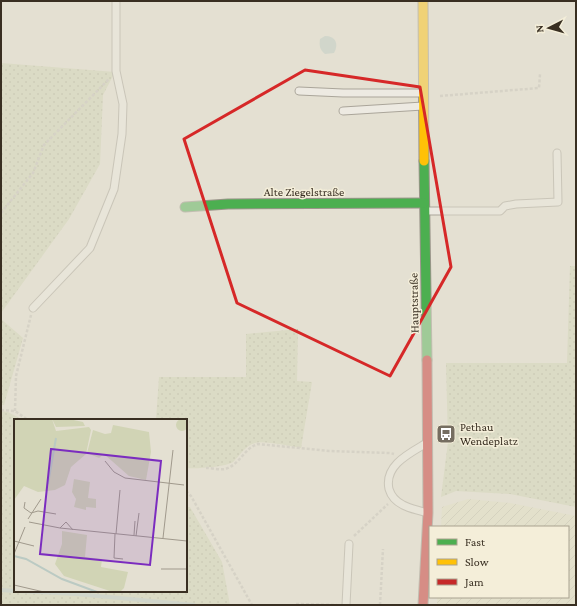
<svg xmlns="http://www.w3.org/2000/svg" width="577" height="606" font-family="'Crimson Pro',serif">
	<defs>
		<pattern id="farmland-furrows" width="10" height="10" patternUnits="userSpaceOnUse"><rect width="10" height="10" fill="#e2dfc4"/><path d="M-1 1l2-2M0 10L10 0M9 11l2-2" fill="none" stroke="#c3c0a8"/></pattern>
		<pattern id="grass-dots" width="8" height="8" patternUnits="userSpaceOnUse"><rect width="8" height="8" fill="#d1d4b5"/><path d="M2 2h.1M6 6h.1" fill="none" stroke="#b4b69b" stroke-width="1.8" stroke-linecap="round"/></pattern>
	</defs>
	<rect width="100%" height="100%" fill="#e4e0d2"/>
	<path fill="url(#farmland-furrows)" d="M 468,499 L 510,503 L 576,516 L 576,605 L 437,605 L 437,597 L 568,597 L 568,527 L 441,527 L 442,507 Z"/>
	<g fill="url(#grass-dots)">
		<path d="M 1,63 L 115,72 L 103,95 L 100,164 L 69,219 L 1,313 Z"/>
		<path d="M 570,266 L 576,266 L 576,507 L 510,494 L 456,491 L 441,497 L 448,442 L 446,363 L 567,363 Z"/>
		<path d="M 1,319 L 23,338 L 4,405 L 1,405 Z"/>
		<path d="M 298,329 L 297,381 L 312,382 L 301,448 C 291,446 262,440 255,443 C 245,446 241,454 234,461 C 229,467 195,469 186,468 L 186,420 L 156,420 L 159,377 L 246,377 L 246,334 Z"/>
		<path d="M 1,411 L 8,412 L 23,420 L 15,420 L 15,591 L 186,591 L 186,507 L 190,507 L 222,562 L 230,605 L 1,605 Z"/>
	</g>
	<path fill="#bbcac3" d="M 325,36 C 336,36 339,44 334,53 L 325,54 C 320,50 319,46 320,39 Z"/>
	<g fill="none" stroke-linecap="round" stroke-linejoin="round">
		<g stroke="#bbcac3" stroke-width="4">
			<path d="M 1,590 L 15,591"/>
			<path d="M 18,591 L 76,594 L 194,605"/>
		</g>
		<g stroke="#aaa59a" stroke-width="9">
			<g id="lane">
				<path d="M 299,91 L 343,93 L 423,93"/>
				<path d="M 343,111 L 423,106"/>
				<path d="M 426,211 L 500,211 L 505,206 L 516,204 L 558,202 L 557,153"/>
				<path d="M 33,308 L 90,248 L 114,189 L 122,134 L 123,104 L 116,71 L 116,1"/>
				<path d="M 425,444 C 408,454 384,466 389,489 C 391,496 397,502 403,505 C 410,509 419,510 427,513"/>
				<path d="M 346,605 L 349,544"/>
			</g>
		</g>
		<g stroke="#9a958a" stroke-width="11">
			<g id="fast">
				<path d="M 424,161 L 427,360"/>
				<path d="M 185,207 L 228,204 L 424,203"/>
			</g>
		</g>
		<g stroke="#9a958a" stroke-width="11">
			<path id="slow" d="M 423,1 L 424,161"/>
		</g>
		<g stroke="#9a958a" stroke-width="11">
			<path id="jam" d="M 423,605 L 428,513 L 427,360"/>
		</g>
		<g stroke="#c6c2b9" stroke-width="2.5" stroke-dasharray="3 2" stroke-linecap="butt">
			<path d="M 440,96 L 539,88 L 540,74"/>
			<path d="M 1,213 L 33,173 L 44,145 L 109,79"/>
			<path d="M 1,410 L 15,411 L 28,420"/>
			<path d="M 15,411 L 16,376 L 31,315"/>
			<path d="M 206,468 C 212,468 220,470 225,469 C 240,465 244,448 258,444 L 329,451 L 390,453 L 394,454"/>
			<path d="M 186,491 L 191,496 L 252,605"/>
			<path d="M 354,536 L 388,504"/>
			<path d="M 296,604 L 337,605"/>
			<path d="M 380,605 L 383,549"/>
		</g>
		<use href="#lane" stroke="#edeae2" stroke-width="7"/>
		<use href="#fast" stroke="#4caf50" stroke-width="9"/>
		<use href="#slow" stroke="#ffc107" stroke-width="9"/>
		<use href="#jam" stroke="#c62828" stroke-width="9"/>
	</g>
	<path d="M0 0H577V606H0ZM 305,70 L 420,87 L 451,267 L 390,376 L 237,303 L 184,139 Z" fill="#e4e0d2" fill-opacity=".55" fill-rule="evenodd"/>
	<path fill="none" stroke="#d62828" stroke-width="3" stroke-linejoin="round" d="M 305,70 L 420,87 L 451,267 L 390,376 L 237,303 L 184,139 Z"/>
	<defs>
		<g id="bus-square" transform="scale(1)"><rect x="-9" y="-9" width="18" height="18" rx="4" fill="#756d60" stroke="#f4eed9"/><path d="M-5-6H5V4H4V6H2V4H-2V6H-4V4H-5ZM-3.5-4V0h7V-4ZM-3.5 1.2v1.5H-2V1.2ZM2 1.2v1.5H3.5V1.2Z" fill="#fff"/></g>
	</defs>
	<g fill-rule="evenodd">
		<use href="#bus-square" x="446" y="434"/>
	</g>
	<g text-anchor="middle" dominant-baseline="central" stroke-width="3" stroke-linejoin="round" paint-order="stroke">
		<g font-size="12" fill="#392f22" stroke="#f4eed9">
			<text x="304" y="192">Alte Ziegelstraße</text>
			<text transform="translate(414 303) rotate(-91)">Hauptstraße</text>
		</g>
		<g font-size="12" fill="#392f22" stroke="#f4eed9" text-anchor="start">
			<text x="460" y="427">Pethau<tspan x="460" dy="14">Wendeplatz</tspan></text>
		</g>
	</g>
	<g transform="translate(14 419)">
		<rect width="173" height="173" fill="#e4e0d2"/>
		<path d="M162 6a6 6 0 1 1 12 0a6 6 0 1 1-12 0ZM 0,0 L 55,0 L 69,3 L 71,7 L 42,8 L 38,0 L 42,12 L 75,8 L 77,11 L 72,35 L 57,48 L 51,66 L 41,71 L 24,73 L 10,67 L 0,81 ZM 99,6 L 135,13 L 137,33 L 132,61 L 115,57 L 90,35 L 85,39 L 73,34 L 79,11 L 91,15 L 97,14 ZM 60,60 L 76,63 L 74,79 L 82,80 L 82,89 L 72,88 L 72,91 L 60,88 L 62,80 L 58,73 ZM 48,112 L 73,116 L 71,138 L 88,140 L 87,148 L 114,153 L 110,169 L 106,173 L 99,173 L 50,157 L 41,145 L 48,125 Z" fill="#d1d4b5"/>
		<path fill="none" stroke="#bbcac3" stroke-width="2" d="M 34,65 L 42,19M 0,137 L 12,140 L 48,160 L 83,173"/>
		<path fill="none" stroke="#a0998c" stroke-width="1" d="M 91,42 L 100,53 L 111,59 L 170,66M 11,83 L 10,89 L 17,94M 17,94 L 24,92 L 42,95M 14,100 L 27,80M 15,103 L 46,109 L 173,122M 46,109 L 52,103 L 59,111M 101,115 L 100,139 L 109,140M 102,115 L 106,71M 120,116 L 121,102M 122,117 L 125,94M 149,119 L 159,31M 0,122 L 20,127M 0,135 L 11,108M 147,150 L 173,150M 0,166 L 30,173"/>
		<path fill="#7b2cbf" fill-opacity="0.15" stroke="#7b2cbf" stroke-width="2" d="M 37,30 L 147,42 L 136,146 L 26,135 Z"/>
		<rect width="173" height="173" fill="none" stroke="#392f22" stroke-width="2"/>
	</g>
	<rect width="577" height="606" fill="none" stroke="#392f22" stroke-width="4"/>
	<rect x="429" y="526" width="140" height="72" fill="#f4eed9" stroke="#a9a290"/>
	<rect x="437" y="539" width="20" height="6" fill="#4caf50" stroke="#a9a290"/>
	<text x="465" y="546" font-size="12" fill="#392f22">Fast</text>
	<rect x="437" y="559" width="20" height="6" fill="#ffc107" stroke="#a9a290"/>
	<text x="465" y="566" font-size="12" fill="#392f22">Slow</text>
	<rect x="437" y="579" width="20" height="6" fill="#c62828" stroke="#a9a290"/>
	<text x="465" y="586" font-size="12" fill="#392f22">Jam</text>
	<g transform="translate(549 28) rotate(264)" stroke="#f4eed9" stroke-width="3" paint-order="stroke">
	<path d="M0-3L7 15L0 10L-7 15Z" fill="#392f22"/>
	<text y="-6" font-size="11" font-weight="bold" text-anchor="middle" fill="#392f22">N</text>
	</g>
</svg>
